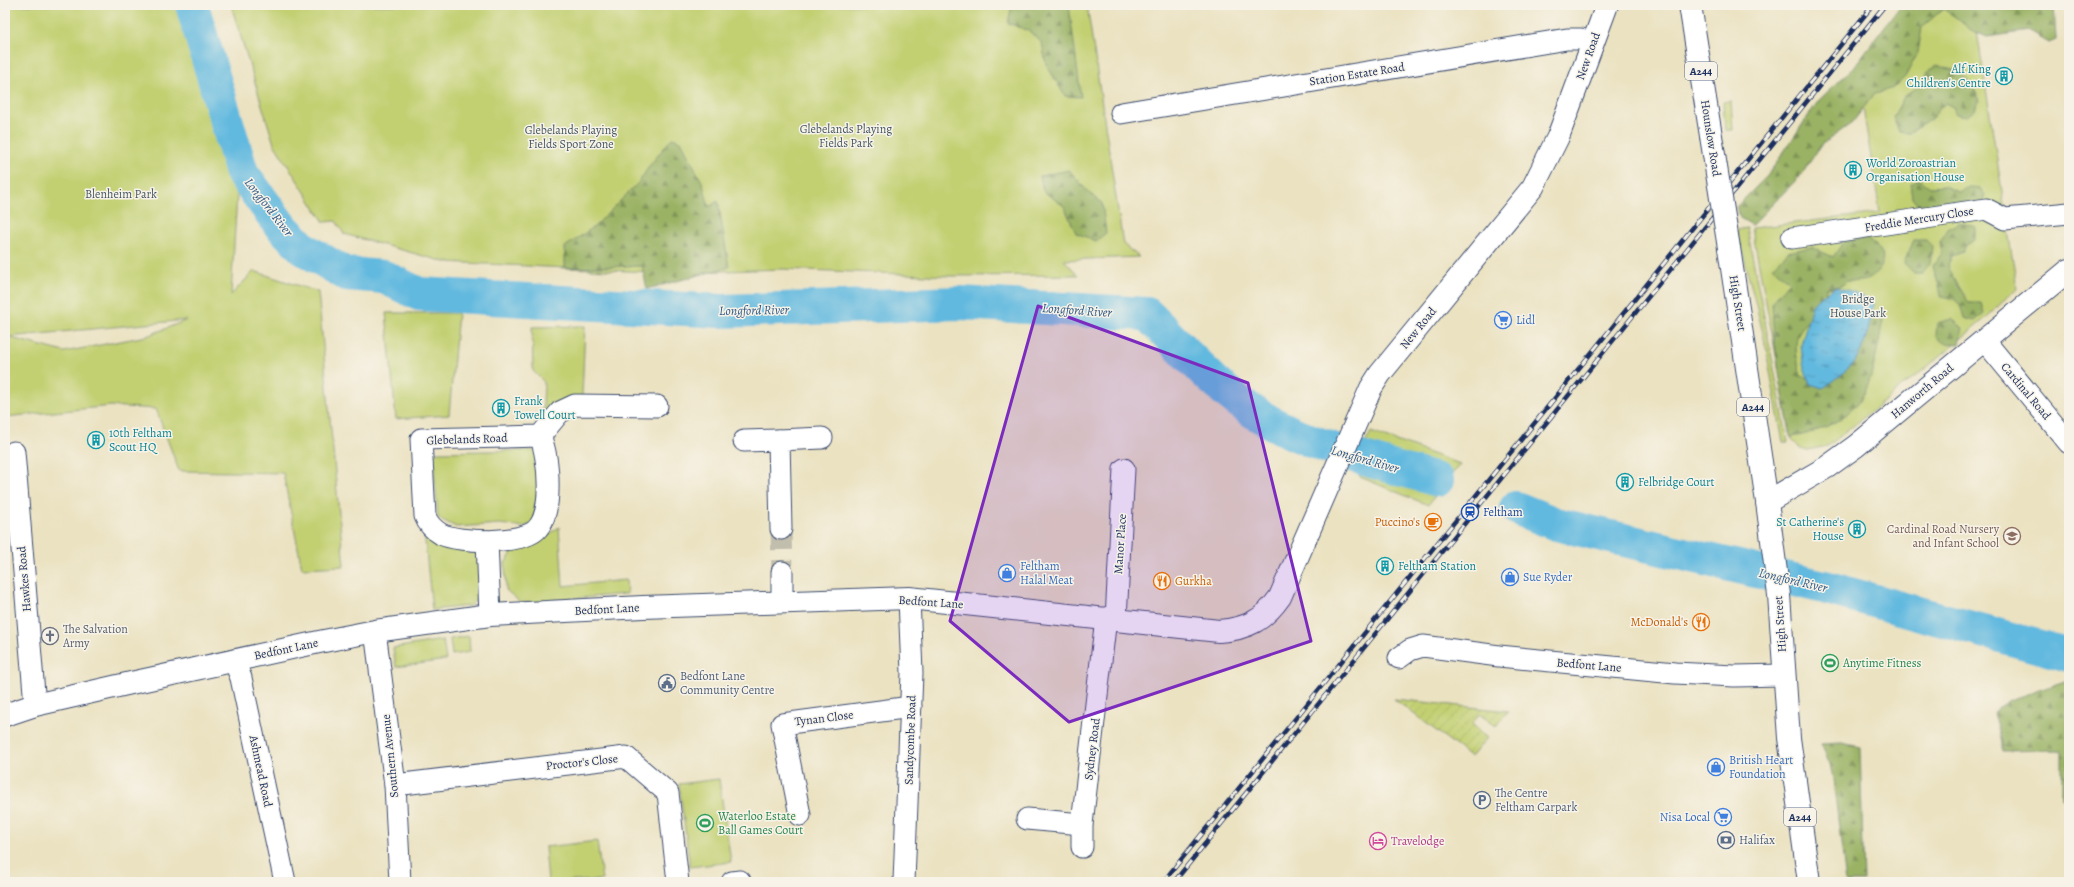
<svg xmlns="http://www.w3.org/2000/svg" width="2074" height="887" font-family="Alegreya,serif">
	<defs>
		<pattern id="forest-firs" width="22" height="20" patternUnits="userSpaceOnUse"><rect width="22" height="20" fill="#9ab264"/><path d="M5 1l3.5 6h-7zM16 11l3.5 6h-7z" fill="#7d9156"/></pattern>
		<pattern id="garden-furrows" width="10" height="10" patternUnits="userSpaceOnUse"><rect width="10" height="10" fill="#c3d072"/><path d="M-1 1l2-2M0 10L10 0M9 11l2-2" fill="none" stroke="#a7b365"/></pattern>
		<pattern id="water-ripples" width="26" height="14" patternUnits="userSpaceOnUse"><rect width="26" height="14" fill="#62b9df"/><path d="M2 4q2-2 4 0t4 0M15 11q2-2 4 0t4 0" fill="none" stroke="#5097b8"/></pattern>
	</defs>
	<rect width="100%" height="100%" fill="#f7f3e8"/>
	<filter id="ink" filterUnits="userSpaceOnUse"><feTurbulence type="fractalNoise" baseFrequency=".025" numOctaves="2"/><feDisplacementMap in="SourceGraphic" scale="8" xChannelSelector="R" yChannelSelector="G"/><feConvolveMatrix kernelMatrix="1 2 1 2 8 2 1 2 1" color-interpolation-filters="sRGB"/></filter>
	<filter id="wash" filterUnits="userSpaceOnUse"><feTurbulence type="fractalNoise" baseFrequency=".012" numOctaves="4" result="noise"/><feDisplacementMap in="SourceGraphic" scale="16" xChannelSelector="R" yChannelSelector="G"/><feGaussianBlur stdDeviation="0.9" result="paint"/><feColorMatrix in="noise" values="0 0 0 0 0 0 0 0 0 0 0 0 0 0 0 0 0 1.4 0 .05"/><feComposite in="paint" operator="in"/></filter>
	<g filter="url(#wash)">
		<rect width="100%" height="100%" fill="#ebe2c1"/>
		<g fill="#c3d072" stroke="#6f8068" fill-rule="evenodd">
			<path d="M 5,5 L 178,5 L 238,178 L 231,295 L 254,271 L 318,292 L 344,566 L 302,568 L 283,473 L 179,471 L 156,409 L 111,406 L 5,417 ZM 187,320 L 147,336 L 64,352 L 8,337 Z"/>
			<path d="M 231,5 L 1087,5 L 1123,244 L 1139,257 L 1064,260 L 1078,275 L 951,276 L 782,269 L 669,273 L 445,262 L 344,234 L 336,221 L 324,222 L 274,144 Z"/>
			<path d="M 1928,5 L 1973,5 L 2017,288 L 1987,317 L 1921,372 L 1828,446 L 1807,450 L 1801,449 L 1792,440 L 1752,228 L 1880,213 L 1862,102 Z"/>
			<path d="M 1731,101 L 1733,130 L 1725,130 L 1723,102 Z"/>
			<path d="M 1747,228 L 1788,442 L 1783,442 L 1763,333 L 1737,230 Z"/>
			<path d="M 386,313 L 458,313 L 449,415 L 396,419 Z"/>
			<path d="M 585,326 L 582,396 L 542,433 L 544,382 L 533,371 L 532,327 Z"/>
			<path d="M 1371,432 L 1460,464 L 1428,505 L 1360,477 L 1356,462 Z"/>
			<path d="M 541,450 L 539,520 L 524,527 L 500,524 L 456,527 L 438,518 L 433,457 L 436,452 Z"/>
			<path d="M 559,527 L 563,586 L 626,580 L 627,594 L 521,603 L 506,590 L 505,563 L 515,549 L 539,542 Z"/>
			<path d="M 424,531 L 477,553 L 481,560 L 483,593 L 470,606 L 432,610 Z"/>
			<path d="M 469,636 L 470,652 L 452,655 L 450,639 Z"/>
			<path d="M 443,640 L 446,660 L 396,667 L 393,648 Z"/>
			<path d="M 719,779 L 731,862 L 690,867 L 679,784 Z"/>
			<path d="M 597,841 L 602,880 L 548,882 L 545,847 Z"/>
		</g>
		<g fill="url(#forest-firs)" stroke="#5a7061">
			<path d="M 1012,5 L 1069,5 L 1081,97 L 1065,96 L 1046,64 L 1042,43 L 1029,31 L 1008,23 Z"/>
			<path d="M 1901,5 L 2054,5 L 2056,39 L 2049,42 L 2030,31 L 1987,37 L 1971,30 L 1954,16 L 1943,9 L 1922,27 L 1918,53 L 1905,77 L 1894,88 L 1875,93 L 1852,123 L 1821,145 L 1802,174 L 1752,225 L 1740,218 L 1736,207 L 1768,175 L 1819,100 L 1853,68 Z"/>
			<path d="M 1937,65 C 1944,68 1950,69 1958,71 C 1967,75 1977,92 1979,101 L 1975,110 L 1967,116 L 1956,114 L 1953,107 L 1945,103 L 1931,119 L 1909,133 L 1899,132 L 1893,117 L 1904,97 L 1925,81 L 1926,73 Z"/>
			<path d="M 672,138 L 681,141 L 703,184 L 709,207 L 718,201 L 729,267 L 647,289 L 642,266 L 565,268 L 565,247 L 595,226 L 639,182 L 650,165 Z"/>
			<path d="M 1069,170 L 1089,193 L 1102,203 L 1106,233 L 1096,241 L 1076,233 L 1064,206 L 1043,191 L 1040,176 Z"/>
			<path d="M 1919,179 L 1930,187 L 1944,186 L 1958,192 L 1969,187 L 1980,188 L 1985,195 L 1984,205 L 1939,211 L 1933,205 L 1919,207 L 1912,198 L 1910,184 Z"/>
			<path d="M 1960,222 L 1975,227 L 1975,240 L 1966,245 L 1963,252 L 1952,256 L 1947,267 L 1969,303 L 1981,303 L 1984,313 L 1975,321 L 1964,318 C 1960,302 1957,298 1941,296 C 1940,285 1935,277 1933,266 L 1942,253 L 1940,242 L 1948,229 Z"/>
			<path d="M 1866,238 C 1870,242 1876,246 1880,250 C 1888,260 1877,274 1868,279 C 1862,282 1854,281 1847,281 L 1841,286 L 1826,288 L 1824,309 C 1793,328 1792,341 1801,376 L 1814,380 L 1861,310 L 1884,316 C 1878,341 1874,383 1858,403 C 1842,422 1815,434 1791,437 C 1782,391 1773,349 1772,302 L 1789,282 L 1773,267 L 1788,252 L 1811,247 L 1833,257 L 1844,241 Z"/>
			<path d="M 1914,240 L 1926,240 L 1932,246 L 1930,264 L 1922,273 L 1914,273 L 1904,263 Z"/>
			<path d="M 1952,319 L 1963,328 L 1959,344 L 1944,343 L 1936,336 L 1937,323 Z"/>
			<path d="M 2069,680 L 2069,798 L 2062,798 L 2062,750 L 2002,751 L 2002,743 L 1994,712 L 2009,700 Z"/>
			<path d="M 1842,743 L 1860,747 L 1864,882 L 1846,882 L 1833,779 L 1830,764 L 1821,744 Z"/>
		</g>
		<path fill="url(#garden-furrows)" stroke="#6f8068" d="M 1394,699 L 1508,711 L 1496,726 L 1479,714 L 1472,724 L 1487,738 L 1471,757 Z"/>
		<path fill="url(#water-ripples)" stroke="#3e749e" d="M 1835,287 L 1854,292 L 1873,303 C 1867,345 1861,364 1823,388 L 1810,384 L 1803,364 L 1801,345 L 1812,305 L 1821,296 Z"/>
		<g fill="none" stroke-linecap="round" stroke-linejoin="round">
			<g stroke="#62b9df" stroke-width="34">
				<path d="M 192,5 L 242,173 L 280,225 L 304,249 L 346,274 L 384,277 L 419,294 L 721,311 L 961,303 L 1147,314 C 1183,349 1217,390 1260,416 C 1315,449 1377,462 1437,480"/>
				<path d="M 1516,508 L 1556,524 L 1824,587 L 2069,655"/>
			</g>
		</g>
	</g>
	<g filter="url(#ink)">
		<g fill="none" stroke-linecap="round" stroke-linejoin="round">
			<path stroke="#c1bead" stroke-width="21" stroke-dasharray="21 10" stroke-linecap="butt" d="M 781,529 L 782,572"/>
			<g stroke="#3a4a6d" stroke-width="23">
				<g id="minor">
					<path d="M 1121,113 L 1567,39 L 1581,39 L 1593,43"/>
					<path d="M 1792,238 L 1986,209 L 2005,219 L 2069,213"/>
					<path d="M 1984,340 L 2069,443"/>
					<path d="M 540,436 C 549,457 554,513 536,530 C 521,544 459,543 441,534 C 434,530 428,524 425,516 L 421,439 L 540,436 L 560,412 L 575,405 L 657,406"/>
					<path d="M 744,441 L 779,440"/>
					<path d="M 14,452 L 35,705"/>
					<path d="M 781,529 L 779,440 L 822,438"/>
					<path d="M 487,541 L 490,615"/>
					<path d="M 782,572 L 782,602"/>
					<path d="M 1116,619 L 1124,469"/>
					<path d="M 375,631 L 395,785 L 400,882"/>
					<path d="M 1399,658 L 1410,650 L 1423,646 L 1499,656 L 1675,673 L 1734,676 L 1784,675"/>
					<path d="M 234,660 L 241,678 L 285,882"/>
					<path d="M 395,785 L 626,757 L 668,793 L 678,882"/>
					<path d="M 800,815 L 782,724 L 911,707"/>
					<path d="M 1027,819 L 1082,824"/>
					<path d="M 1082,847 L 1082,824 L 1106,618"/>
					<path d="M 732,882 L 740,881"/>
					<path d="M 904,882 L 912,673 L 909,598"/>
				</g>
			</g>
			<g stroke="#3a4a6d" stroke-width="24">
				<g id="secondary">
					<path d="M 1767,502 L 1827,467 L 1856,446 L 2069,270"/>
					<path d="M 5,715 L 35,705 L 131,683 L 319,642 L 375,631 L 490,615 L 643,607 L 909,598 L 1219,631 C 1247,629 1264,620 1280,597 L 1371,388 L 1380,374 L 1533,187 L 1558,137 L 1607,5"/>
				</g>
			</g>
			<g stroke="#3a4a6d" stroke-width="24">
				<g id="primary">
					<path d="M 1690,5 L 1711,136"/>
					<path d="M 1729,248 L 1767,502 L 1779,595 L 1789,738 L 1809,882"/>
				</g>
			</g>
			<use href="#minor" stroke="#fff" stroke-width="21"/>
			<use href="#secondary" stroke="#fff" stroke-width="22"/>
			<use href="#primary" stroke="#fff" stroke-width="22"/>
			<g stroke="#1b2f5e" stroke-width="4.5">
				<g id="rail">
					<path d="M 1163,882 L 1873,5"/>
					<path d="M 1174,882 L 1885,5"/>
				</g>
			</g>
			<use href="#rail" stroke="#f7f3e8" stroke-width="3" stroke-dasharray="9" stroke-linecap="butt"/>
			<g stroke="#3a4a6d" stroke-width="24" stroke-linecap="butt">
				<path id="primary-bridge" d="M 1711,136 L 1729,248"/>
			</g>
			<use href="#primary-bridge" stroke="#fff" stroke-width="22"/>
		</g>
	</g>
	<path fill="#7b2cbf" fill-opacity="0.2" stroke="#7b2cbf" stroke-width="3" stroke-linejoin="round" d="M 1038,306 L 1248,383 L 1311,641 L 1069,722 L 950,621 Z"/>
	<defs>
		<g id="building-ring" transform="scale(0.9)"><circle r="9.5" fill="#f7f3e8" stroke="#0f9aa8" stroke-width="1.5"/><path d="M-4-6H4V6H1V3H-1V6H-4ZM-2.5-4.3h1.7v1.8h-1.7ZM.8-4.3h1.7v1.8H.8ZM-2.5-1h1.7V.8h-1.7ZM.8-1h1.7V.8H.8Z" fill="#0f9aa8"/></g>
		<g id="supermarket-ring" transform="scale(0.9)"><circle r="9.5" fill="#f7f3e8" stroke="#3f7fe0" stroke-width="1.5"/><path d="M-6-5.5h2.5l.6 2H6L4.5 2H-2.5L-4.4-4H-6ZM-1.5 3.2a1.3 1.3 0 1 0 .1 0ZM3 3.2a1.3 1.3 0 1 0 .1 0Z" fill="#3f7fe0"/></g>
		<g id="station-ring" transform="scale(0.9)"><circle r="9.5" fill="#f7f3e8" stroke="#1a4fb4" stroke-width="1.5"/><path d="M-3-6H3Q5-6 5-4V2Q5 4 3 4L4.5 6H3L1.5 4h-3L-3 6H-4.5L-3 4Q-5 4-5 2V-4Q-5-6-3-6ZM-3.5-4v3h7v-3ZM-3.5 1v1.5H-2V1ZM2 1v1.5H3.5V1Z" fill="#1a4fb4"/></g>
		<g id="cafe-ring" transform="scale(0.9)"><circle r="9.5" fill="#f7f3e8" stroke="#e8710a" stroke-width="1.5"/><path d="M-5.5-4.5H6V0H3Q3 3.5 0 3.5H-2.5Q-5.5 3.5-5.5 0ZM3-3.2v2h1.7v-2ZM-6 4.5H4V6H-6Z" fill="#e8710a"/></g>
		<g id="school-ring" transform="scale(0.9)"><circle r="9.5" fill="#f7f3e8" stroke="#8d6e63" stroke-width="1.5"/><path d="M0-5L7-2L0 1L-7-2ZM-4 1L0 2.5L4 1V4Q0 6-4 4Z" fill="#8d6e63"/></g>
		<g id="shop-ring" transform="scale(0.9)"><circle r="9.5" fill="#f7f3e8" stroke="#3f7fe0" stroke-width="1.5"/><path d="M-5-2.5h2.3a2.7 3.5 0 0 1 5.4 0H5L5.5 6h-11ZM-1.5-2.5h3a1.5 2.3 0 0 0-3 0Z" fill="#3f7fe0"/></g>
		<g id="restaurant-ring" transform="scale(0.9)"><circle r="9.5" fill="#f7f3e8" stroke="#e8710a" stroke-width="1.5"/><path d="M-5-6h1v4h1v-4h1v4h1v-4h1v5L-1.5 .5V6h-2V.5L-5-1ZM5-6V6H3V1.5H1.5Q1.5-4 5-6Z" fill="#e8710a"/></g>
		<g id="church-ring" transform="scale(0.9)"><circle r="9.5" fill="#f7f3e8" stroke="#6b7280" stroke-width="1.5"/><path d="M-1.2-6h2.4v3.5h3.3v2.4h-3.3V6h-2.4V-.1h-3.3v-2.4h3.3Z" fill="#6b7280"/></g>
		<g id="stadium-ring" transform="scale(0.9)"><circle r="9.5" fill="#f7f3e8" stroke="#2e9e5b" stroke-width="1.5"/><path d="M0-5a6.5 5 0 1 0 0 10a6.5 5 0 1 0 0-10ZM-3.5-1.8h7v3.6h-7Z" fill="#2e9e5b"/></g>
		<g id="civic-ring" transform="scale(0.9)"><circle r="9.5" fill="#f7f3e8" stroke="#5c6f8a" stroke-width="1.5"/><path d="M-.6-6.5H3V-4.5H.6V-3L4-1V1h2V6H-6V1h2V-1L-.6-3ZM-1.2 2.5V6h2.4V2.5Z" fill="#5c6f8a"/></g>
		<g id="parking-ring" transform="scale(0.9)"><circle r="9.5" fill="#f7f3e8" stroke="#5c6f8a" stroke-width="1.5"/><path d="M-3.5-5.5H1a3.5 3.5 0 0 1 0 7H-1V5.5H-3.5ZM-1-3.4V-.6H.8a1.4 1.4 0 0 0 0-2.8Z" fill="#5c6f8a"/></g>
		<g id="bank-ring" transform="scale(0.9)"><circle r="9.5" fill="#f7f3e8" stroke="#5c6f8a" stroke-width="1.5"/><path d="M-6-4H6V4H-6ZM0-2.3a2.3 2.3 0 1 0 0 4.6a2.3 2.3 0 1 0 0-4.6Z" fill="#5c6f8a"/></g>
		<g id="hotel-ring" transform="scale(0.9)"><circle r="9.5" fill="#f7f3e8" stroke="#d1479c" stroke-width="1.5"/><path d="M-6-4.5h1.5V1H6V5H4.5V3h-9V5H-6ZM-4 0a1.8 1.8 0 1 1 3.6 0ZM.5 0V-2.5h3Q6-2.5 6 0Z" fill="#d1479c"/></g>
	</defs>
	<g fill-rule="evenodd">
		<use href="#building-ring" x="2004" y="76"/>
		<use href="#building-ring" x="1853" y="170"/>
		<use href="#supermarket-ring" x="1503" y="320"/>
		<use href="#building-ring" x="501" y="408"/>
		<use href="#building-ring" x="96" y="440"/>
		<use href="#building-ring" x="1625" y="482"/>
		<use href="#station-ring" x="1470" y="512"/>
		<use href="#cafe-ring" x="1433" y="522"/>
		<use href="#building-ring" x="1857" y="529"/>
		<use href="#school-ring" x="2012" y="536"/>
		<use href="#building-ring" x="1385" y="566"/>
		<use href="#shop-ring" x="1007" y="573"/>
		<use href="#shop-ring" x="1510" y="577"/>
		<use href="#restaurant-ring" x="1162" y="581"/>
		<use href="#restaurant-ring" x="1701" y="622"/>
		<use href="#church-ring" x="50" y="636"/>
		<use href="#stadium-ring" x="1830" y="663"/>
		<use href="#civic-ring" x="667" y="683"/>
		<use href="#shop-ring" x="1716" y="767"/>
		<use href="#parking-ring" x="1482" y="800"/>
		<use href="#supermarket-ring" x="1723" y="817"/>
		<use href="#stadium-ring" x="705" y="823"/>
		<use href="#bank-ring" x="1726" y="840"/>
		<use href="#hotel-ring" x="1378" y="841"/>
	</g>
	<g text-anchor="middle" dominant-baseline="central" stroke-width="3" stroke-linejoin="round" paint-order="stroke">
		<g fill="#f7f3e8" stroke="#5d6a87" stroke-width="1">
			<rect x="1685" y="62" width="32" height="18" rx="3"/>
			<rect x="1737" y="398" width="32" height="18" rx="3"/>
			<rect x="1784" y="808" width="32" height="18" rx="3"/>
		</g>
		<g font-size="11" font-weight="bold" fill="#1b2f5e">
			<text x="1701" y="71">A244</text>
			<text x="1753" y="407">A244</text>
			<text x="1800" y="817">A244</text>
		</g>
		<g font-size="12" fill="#1b2f5e" stroke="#f7f3e8">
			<text transform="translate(1588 56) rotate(-70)">New Road</text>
			<text transform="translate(1357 74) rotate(-9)">Station Estate Road</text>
			<text transform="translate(1711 138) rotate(81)">Hounslow Road</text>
			<text transform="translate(1919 219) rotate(-9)">Freddie Mercury Close</text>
			<text transform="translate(1738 303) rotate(81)">High Street</text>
			<text transform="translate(1418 328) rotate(-51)">New Road</text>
			<text transform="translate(1922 391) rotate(-40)">Hanworth Road</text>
			<text transform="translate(2026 391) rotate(50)">Cardinal Road</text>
			<text transform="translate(467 439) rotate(-2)">Glebelands Road</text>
			<text transform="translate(1120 544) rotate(-86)">Manor Place</text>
			<text transform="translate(24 579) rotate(-95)">Hawkes Road</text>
			<text transform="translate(931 602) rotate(4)">Bedfont Lane</text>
			<text transform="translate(607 609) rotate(-3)">Bedfont Lane</text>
			<text transform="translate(1780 624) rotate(-94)">High Street</text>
			<text transform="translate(286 649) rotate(-12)">Bedfont Lane</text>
			<text transform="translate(1589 665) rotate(5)">Bedfont Lane</text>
			<text transform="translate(824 718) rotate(-7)">Tynan Close</text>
			<text transform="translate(910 740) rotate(-88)">Sandycombe Road</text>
			<text transform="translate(1092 749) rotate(-83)">Sydney Road</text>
			<text transform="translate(390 756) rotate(-96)">Southern Avenue</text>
			<text transform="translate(582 762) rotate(-6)">Proctor's Close</text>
			<text transform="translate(261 771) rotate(78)">Ashmead Road</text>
		</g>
		<g font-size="12" fill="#0d838f" stroke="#f7f3e8" text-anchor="start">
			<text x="1991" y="69" text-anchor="end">Alf King<tspan x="1991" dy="14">Children's Centre</tspan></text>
			<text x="1866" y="163">World Zoroastrian<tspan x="1866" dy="14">Organisation House</tspan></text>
			<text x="514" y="401">Frank<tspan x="514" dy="14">Towell Court</tspan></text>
			<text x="109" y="433">10th Feltham<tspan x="109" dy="14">Scout HQ</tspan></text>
			<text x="1638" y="482">Felbridge Court</text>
			<text x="1844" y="522" text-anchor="end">St Catherine's<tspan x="1844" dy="14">House</tspan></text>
			<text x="1398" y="566">Feltham Station</text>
		</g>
		<g font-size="12" fill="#455763" stroke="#f7f3e8">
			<text x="846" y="129">Glebelands Playing<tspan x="846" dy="14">Fields Park</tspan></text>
			<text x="571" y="130">Glebelands Playing<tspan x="571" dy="14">Fields Sport Zone</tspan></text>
			<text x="121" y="194">Blenheim Park</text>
			<text x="1858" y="299">Bridge<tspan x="1858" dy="14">House Park</tspan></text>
		</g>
		<g font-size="12" fill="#366cbe" stroke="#f7f3e8" text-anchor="start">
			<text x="1516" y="320">Lidl</text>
			<text x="1020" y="566">Feltham<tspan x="1020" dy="14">Halal Meat</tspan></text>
			<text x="1523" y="577">Sue Ryder</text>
			<text x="1729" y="760">British Heart<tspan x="1729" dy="14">Foundation</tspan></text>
			<text x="1710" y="817" text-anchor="end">Nisa Local</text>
		</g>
		<g font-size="12" fill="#164399" stroke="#f7f3e8" text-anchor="start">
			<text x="1483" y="512">Feltham</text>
		</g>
		<g font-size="12" fill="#c56008" stroke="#f7f3e8" text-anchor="end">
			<text x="1420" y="522">Puccino's</text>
			<text x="1175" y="581" text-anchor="start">Gurkha</text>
			<text x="1688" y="622">McDonald's</text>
		</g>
		<g font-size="12" fill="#785e54" stroke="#f7f3e8" text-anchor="end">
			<text x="1999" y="529">Cardinal Road Nursery<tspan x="1999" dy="14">and Infant School</tspan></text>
		</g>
		<g font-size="12" fill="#5b616d" stroke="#f7f3e8" text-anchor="start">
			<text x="63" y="629">The Salvation<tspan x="63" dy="14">Army</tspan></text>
		</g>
		<g font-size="12" fill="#27864d" stroke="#f7f3e8" text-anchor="start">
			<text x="1843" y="663">Anytime Fitness</text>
			<text x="718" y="816">Waterloo Estate<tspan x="718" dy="14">Ball Games Court</tspan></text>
		</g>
		<g font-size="12" fill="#4e5e75" stroke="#f7f3e8" text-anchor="start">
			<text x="680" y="676">Bedfont Lane<tspan x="680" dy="14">Community Centre</tspan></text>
			<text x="1495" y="793">The Centre<tspan x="1495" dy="14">Feltham Carpark</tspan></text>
			<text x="1739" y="840">Halifax</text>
		</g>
		<g font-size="12" fill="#b23c85" stroke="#f7f3e8" text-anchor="start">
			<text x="1391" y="841">Travelodge</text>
		</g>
		<g font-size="13" font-style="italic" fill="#305885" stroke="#f7f3e8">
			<text transform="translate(269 207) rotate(52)">Longford River</text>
			<text transform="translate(754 310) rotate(-1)">Longford River</text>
			<text transform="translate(1077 310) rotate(4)">Longford River</text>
			<text transform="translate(1365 459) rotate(16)">Longford River</text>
			<text transform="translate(1793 580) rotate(13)">Longford River</text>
		</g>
	</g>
	<rect width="2074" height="887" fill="none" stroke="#f7f3e8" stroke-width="20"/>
</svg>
